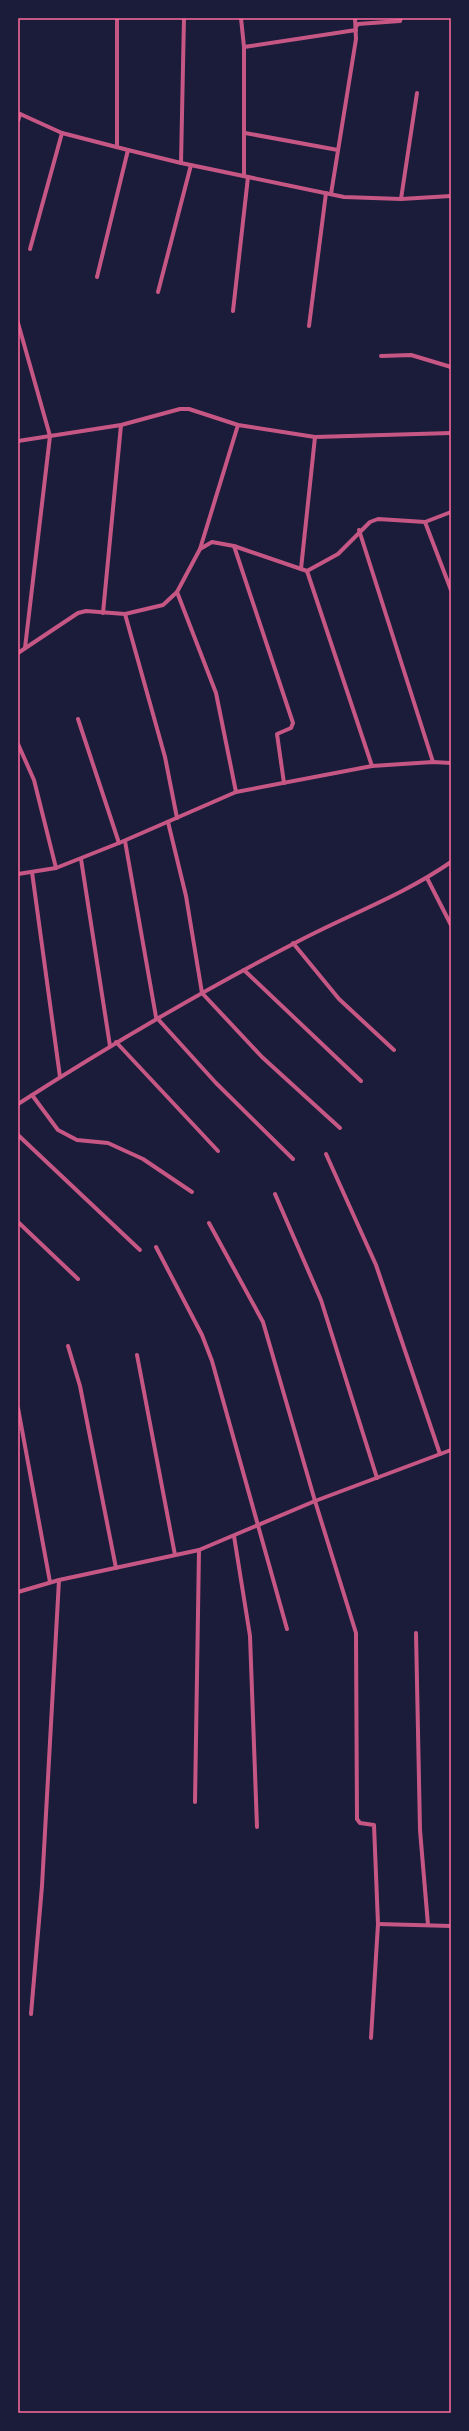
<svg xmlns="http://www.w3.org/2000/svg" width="469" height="2431" font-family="Poppins,sans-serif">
	<rect width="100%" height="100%" fill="#1b1b3a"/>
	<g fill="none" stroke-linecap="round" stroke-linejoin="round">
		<g stroke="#c65784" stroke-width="4">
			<path d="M 241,18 L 244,47 L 244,176"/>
			<path d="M 356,27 L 358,24 L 400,21 L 401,18"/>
			<path d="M 244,47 L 356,30"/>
			<path d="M 18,113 L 62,133 L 128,150 L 181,163 L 344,197 L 401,199 L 451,196"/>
			<path d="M 18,121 L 20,114"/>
			<path d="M 245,133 L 338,150"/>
			<path d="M 117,147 L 117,18"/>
			<path d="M 181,163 L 184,18"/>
			<path d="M 331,194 L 356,39 L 355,18"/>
			<path d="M 401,199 L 417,93"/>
			<path d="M 30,249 L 62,133"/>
			<path d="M 97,277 L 128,150"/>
			<path d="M 158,292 L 191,165"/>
			<path d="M 233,311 L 248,177"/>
			<path d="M 18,323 L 50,436 L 25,648"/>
			<path d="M 309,326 L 326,193"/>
			<path d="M 381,356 L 411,355 L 451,367"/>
			<path d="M 18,441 L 121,425 L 180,409 L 189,409 L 238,425 L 315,437 L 451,433"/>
			<path d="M 425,522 L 451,590"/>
			<path d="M 359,530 L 433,762"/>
			<path d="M 234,546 L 293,723 L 291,728 L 277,734 L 284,783"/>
			<path d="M 200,549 L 238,425"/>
			<path d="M 301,569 L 315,437"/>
			<path d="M 307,571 L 372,766"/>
			<path d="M 177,592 L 216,693 L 236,792"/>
			<path d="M 103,613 L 121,425"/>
			<path d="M 125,614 L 165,757 L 177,818"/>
			<path d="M 18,653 L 78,613 L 86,611 L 125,614 L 163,605 L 177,592 L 200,549 L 212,542 L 234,546 L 307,571 L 338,554 L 370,522 L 378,519 L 425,522 L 451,512"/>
			<path d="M 78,719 L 119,843"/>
			<path d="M 18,744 L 34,780 L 56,868"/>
			<path d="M 168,822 L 186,896 L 202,993 L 262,1057 L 340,1128"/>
			<path d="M 125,841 L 156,1017 L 216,1083 L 293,1159"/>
			<path d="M 81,859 L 110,1046"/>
			<path d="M 32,872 L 60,1077"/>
			<path d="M 18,874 L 56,868 L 119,843 L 236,792 L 372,766 L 433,762 L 451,763"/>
			<path d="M 427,878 L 451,925"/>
			<path d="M 293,943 L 339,999 L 394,1050"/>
			<path d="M 244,970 L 361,1081"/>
			<path d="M 116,1042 L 218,1151"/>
			<path d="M 32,1095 L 58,1130 L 77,1140 L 108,1143 L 143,1159 L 192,1192"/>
			<path d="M 18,1104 C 107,1047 198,993 293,944 C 345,916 402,896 451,862"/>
			<path d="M 18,1135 L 140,1250"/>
			<path d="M 326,1154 L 376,1265 L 440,1454"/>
			<path d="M 275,1194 L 321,1300 L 377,1478"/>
			<path d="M 18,1222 L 78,1279"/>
			<path d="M 209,1223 L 263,1322 L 315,1501 L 356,1633 L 357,1819 L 360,1823 L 374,1825 L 378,1924 L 371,2038"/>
			<path d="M 156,1247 L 202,1335 L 212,1361 L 287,1629"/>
			<path d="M 68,1346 L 80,1386 L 116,1568"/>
			<path d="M 137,1355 L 175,1555"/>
			<path d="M 18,1408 L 50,1582"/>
			<path d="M 234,1536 L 250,1636 L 257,1827"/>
			<path d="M 18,1592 L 59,1580 L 199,1550 L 315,1501 L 451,1450"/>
			<path d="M 416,1633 L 420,1830 L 428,1925"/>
			<path d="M 195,1802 L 199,1550"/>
			<path d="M 378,1924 L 451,1926"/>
			<path d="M 31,2014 L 42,1886 L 59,1580"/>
		</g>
	</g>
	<rect width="469" height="2431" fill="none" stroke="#1b1b3a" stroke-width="38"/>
	<rect x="19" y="19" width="431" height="2393" fill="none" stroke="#ff6b9d" stroke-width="1.5"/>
</svg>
